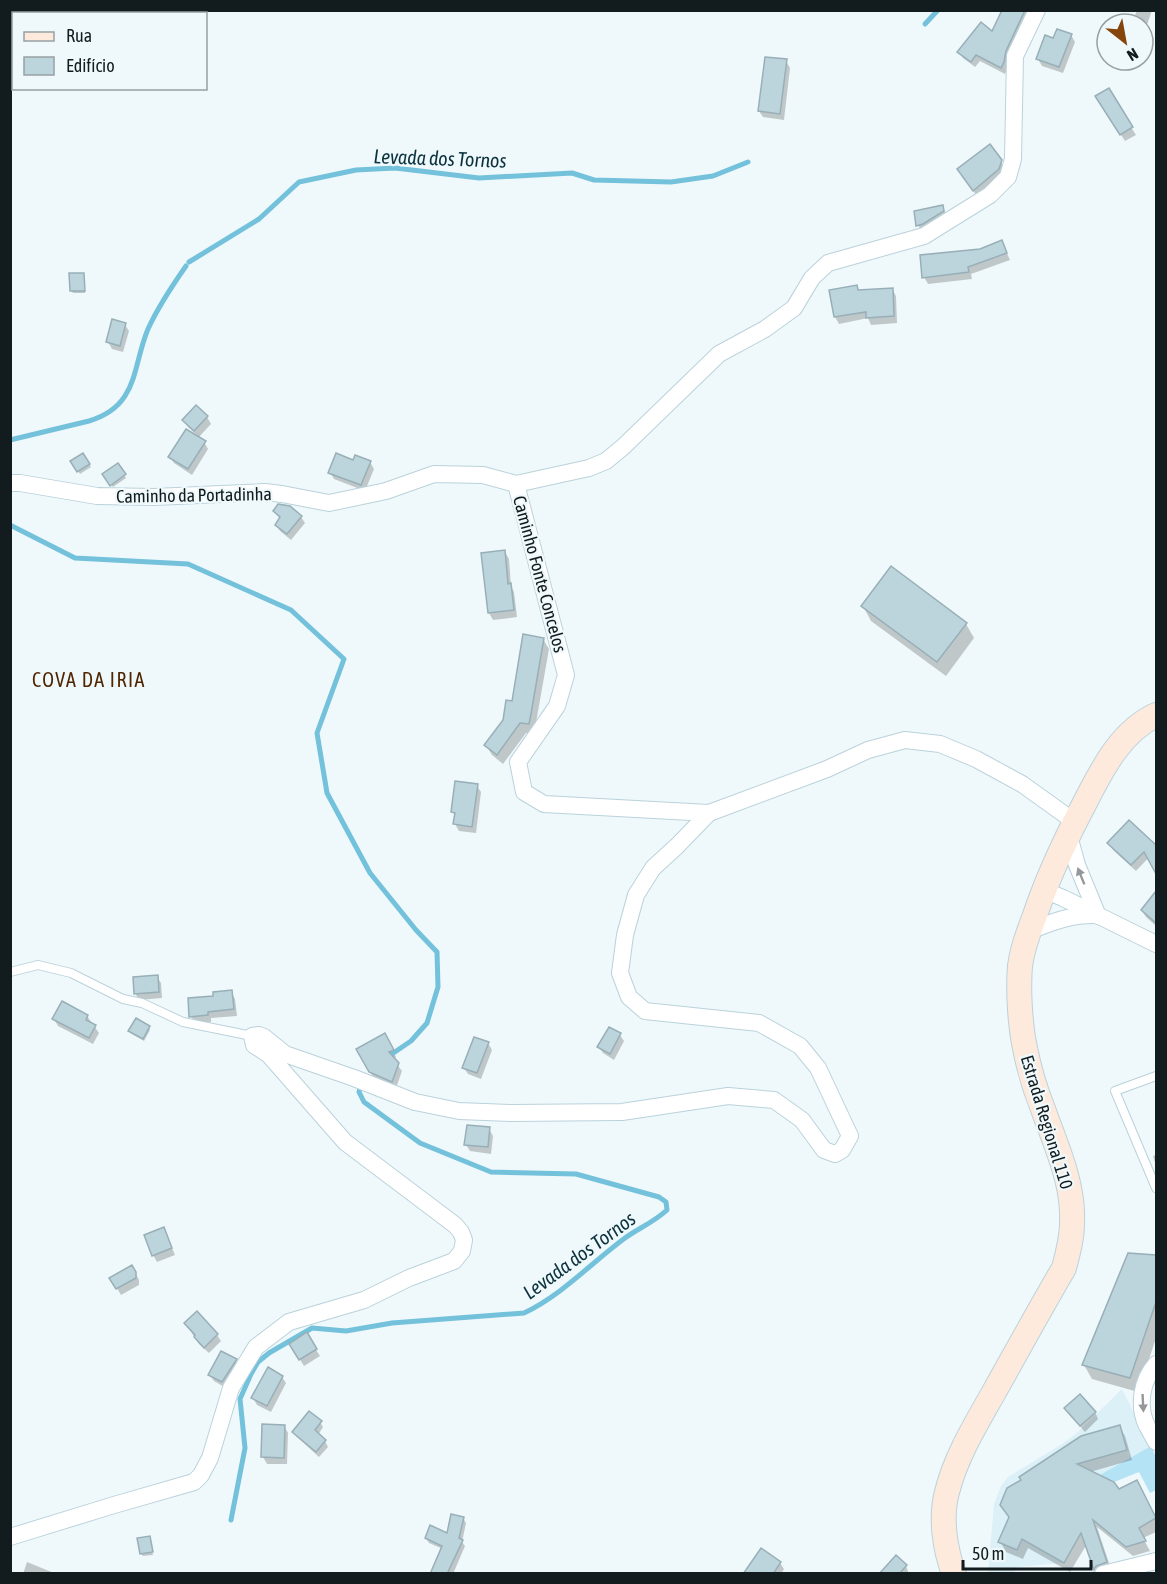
<svg xmlns="http://www.w3.org/2000/svg" width="1167" height="1584" font-family="'Asap Condensed',sans-serif">
	<rect width="100%" height="100%" fill="#eff9fc"/>
	<path fill="#dcf0f7" d="M 1122,1389 L 1151,1446 L 1061,1498 L 1085,1527 L 1064,1563 L 1016,1567 L 1014,1573 L 988,1574 L 994,1504 L 1001,1486 L 1008,1477 L 1062,1444 L 1078,1432 Z"/>
	<path fill="#b3e3f4" d="M 1151,1446 L 1156,1457 L 1156,1490 L 1150,1493 L 1139,1472 L 1114,1482 L 1108,1479 L 1086,1483 Z"/>
	<g fill="#0003">
		<path d="M 1004,10 L 1032,10 L 1007,69 L 1005,74 L 980,61 L 975,67 L 963,58 L 959,52 L 992,33 Z"/>
		<path d="M 1137,10 L 1152,10 L 1147,25 L 1136,21 L 1134,18 Z"/>
		<path d="M 1071,35 L 1075,42 L 1063,73 L 1042,66 L 1038,59 Z"/>
		<path d="M 786,61 L 790,68 L 784,120 L 763,117 L 759,111 Z"/>
		<path d="M 1108,90 L 1136,135 L 1125,141 L 1097,97 Z"/>
		<path d="M 1000,161 L 1005,169 L 1003,176 L 977,196 L 962,176 Z"/>
		<path d="M 942,207 L 946,213 L 922,232 L 918,225 Z"/>
		<path d="M 1002,242 L 1010,260 L 971,274 L 972,279 L 928,284 L 924,277 L 981,250 Z"/>
		<path d="M 84,275 L 85,278 L 85,293 L 73,293 L 71,290 Z"/>
		<path d="M 856,286 L 859,291 L 892,289 L 896,296 L 897,323 L 871,325 L 868,318 L 839,324 L 835,317 L 831,291 Z"/>
		<path d="M 125,325 L 129,331 L 123,352 L 112,349 L 108,342 Z"/>
		<path d="M 196,407 L 207,417 L 211,424 L 199,437 L 188,427 L 184,420 Z"/>
		<path d="M 204,442 L 208,449 L 192,475 L 174,463 L 170,457 Z"/>
		<path d="M 83,455 L 91,467 L 80,474 L 72,462 Z"/>
		<path d="M 354,462 L 370,462 L 374,469 L 365,491 L 334,479 L 330,472 Z"/>
		<path d="M 118,465 L 126,478 L 113,487 L 104,475 Z"/>
		<path d="M 275,511 L 301,517 L 305,523 L 291,540 L 280,531 L 276,525 L 280,519 Z"/>
		<path d="M 505,552 L 509,559 L 511,586 L 514,592 L 517,617 L 493,620 L 489,613 L 482,554 Z"/>
		<path d="M 863,606 L 966,624 L 974,638 L 946,676 L 871,621 Z"/>
		<path d="M 543,639 L 549,649 L 534,734 L 526,733 L 503,764 L 492,755 L 486,745 L 504,721 Z"/>
		<path d="M 477,786 L 481,792 L 476,833 L 459,831 L 455,824 L 456,818 L 453,812 Z"/>
		<path d="M 1109,843 L 1156,850 L 1136,871 L 1113,850 Z"/>
		<path d="M 1155,896 L 1156,897 L 1156,926 L 1146,917 L 1142,911 Z"/>
		<path d="M 157,977 L 161,983 L 162,998 L 139,1000 L 135,993 Z"/>
		<path d="M 231,992 L 235,999 L 237,1016 L 211,1018 L 211,1022 L 195,1023 L 191,1016 L 215,997 Z"/>
		<path d="M 87,1016 L 99,1033 L 93,1044 L 58,1026 L 54,1019 Z"/>
		<path d="M 149,1027 L 150,1030 L 144,1041 L 132,1034 L 130,1031 Z"/>
		<path d="M 609,1029 L 620,1035 L 624,1041 L 614,1060 L 603,1053 L 599,1047 Z"/>
		<path d="M 385,1035 L 396,1057 L 393,1059 L 402,1071 L 396,1088 L 374,1079 L 358,1049 Z"/>
		<path d="M 488,1043 L 492,1050 L 481,1079 L 468,1074 L 464,1068 Z"/>
		<path d="M 489,1129 L 493,1136 L 491,1154 L 470,1151 L 466,1145 Z"/>
		<path d="M 1156,1155 L 1156,1166 L 1153,1156 Z"/>
		<path d="M 167,1236 L 175,1255 L 157,1262 L 153,1255 Z"/>
		<path d="M 1129,1255 L 1156,1256 L 1156,1338 L 1138,1392 L 1092,1379 L 1084,1365 Z"/>
		<path d="M 132,1267 L 139,1280 L 139,1285 L 121,1295 L 111,1278 Z"/>
		<path d="M 186,1324 L 217,1335 L 221,1341 L 209,1353 L 199,1344 Z"/>
		<path d="M 307,1335 L 320,1356 L 304,1366 L 291,1345 Z"/>
		<path d="M 235,1360 L 239,1367 L 226,1388 L 214,1381 L 210,1375 Z"/>
		<path d="M 282,1377 L 286,1383 L 271,1412 L 257,1405 L 253,1398 Z"/>
		<path d="M 1066,1409 L 1095,1412 L 1098,1419 L 1085,1432 L 1070,1415 Z"/>
		<path d="M 320,1422 L 323,1427 L 318,1435 L 325,1441 L 328,1447 L 319,1457 L 297,1437 L 294,1432 Z"/>
		<path d="M 264,1426 L 284,1426 L 288,1433 L 287,1464 L 267,1464 L 263,1457 Z"/>
		<path d="M 1119,1426 L 1125,1436 L 1132,1460 L 1090,1472 L 1118,1491 L 1142,1492 L 1156,1519 L 1156,1532 L 1143,1538 L 1150,1551 L 1133,1556 L 1097,1527 L 1112,1572 L 1098,1574 L 1087,1544 L 1070,1572 L 1028,1548 L 1023,1559 L 1006,1552 L 1000,1541 L 1010,1518 Z"/>
		<path d="M 463,1518 L 466,1523 L 462,1542 L 465,1546 L 453,1574 L 432,1574 L 443,1549 L 429,1543 L 426,1538 L 448,1535 Z"/>
		<path d="M 149,1538 L 153,1555 L 143,1556 L 141,1554 Z"/>
		<path d="M 27,1562 L 54,1573 L 54,1574 L 23,1574 Z"/>
		<path d="M 780,1563 L 784,1569 L 781,1574 L 745,1574 Z"/>
		<path d="M 906,1566 L 909,1574 L 881,1574 Z"/>
	</g>
	<g fill="none" stroke-linecap="round" stroke-linejoin="round">
		<g stroke="#73c1db" stroke-width="5">
			<path d="M 925,24 L 938,10"/>
			<path d="M 189,262 L 259,219 L 299,182 L 356,170 L 395,168 L 479,178 L 572,173 L 594,180 L 671,182 L 713,176 L 748,162"/>
			<path d="M 10,440 L 89,421 C 139,406 132,367 148,329 C 158,307 172,286 186,266"/>
			<path d="M 10,525 L 75,558 L 188,564 L 291,610 L 344,659 L 317,733 L 327,793 L 370,873 L 416,930 L 437,952 L 438,987 L 427,1023 L 411,1041 L 386,1058"/>
			<path d="M 231,1520 L 245,1448 L 240,1399 L 251,1374 L 258,1362 L 269,1353 L 312,1328 L 346,1331 L 392,1323 L 524,1313 C 562,1295 591,1263 625,1238 C 639,1228 654,1222 667,1210 L 666,1202 L 659,1197 L 576,1174 L 491,1172 L 420,1143 L 364,1102 L 359,1092 L 360,1087"/>
		</g>
	</g>
	<g fill="#bcd4dc" stroke="#98afb7" stroke-width="1.5">
		<path d="M 1002,10 L 1025,10 L 1006,51 L 1004,62 L 1001,68 L 976,55 L 971,62 L 957,52 L 981,22 L 992,31 Z"/>
		<path d="M 1057,29 L 1072,34 L 1059,67 L 1036,59 L 1045,35 L 1053,38 Z"/>
		<path d="M 765,57 L 787,59 L 780,114 L 758,111 Z"/>
		<path d="M 1109,88 L 1133,127 L 1120,135 L 1095,96 Z"/>
		<path d="M 990,144 L 1002,160 L 999,169 L 973,191 L 957,169 Z"/>
		<path d="M 943,205 L 944,211 L 923,224 L 916,226 L 914,211 Z"/>
		<path d="M 1002,240 L 1007,253 L 968,267 L 969,272 L 922,278 L 920,255 L 980,249 Z"/>
		<path d="M 69,273 L 84,273 L 85,291 L 70,291 Z"/>
		<path d="M 857,285 L 858,290 L 893,288 L 894,316 L 866,318 L 866,312 L 834,317 L 829,290 Z"/>
		<path d="M 112,319 L 126,323 L 120,346 L 106,342 Z"/>
		<path d="M 196,405 L 208,416 L 194,431 L 182,420 Z"/>
		<path d="M 186,429 L 206,441 L 188,469 L 168,457 Z"/>
		<path d="M 83,453 L 90,464 L 77,472 L 70,461 Z"/>
		<path d="M 336,453 L 353,460 L 355,455 L 371,461 L 361,485 L 328,473 Z"/>
		<path d="M 118,463 L 126,474 L 110,486 L 102,474 Z"/>
		<path d="M 278,504 L 290,506 L 302,516 L 287,534 L 275,525 L 280,517 L 273,511 Z"/>
		<path d="M 505,550 L 508,584 L 511,583 L 514,610 L 488,613 L 481,553 Z"/>
		<path d="M 891,566 L 967,623 L 937,662 L 861,606 Z"/>
		<path d="M 523,634 L 544,638 L 531,714 L 529,724 L 520,723 L 497,755 L 484,745 L 503,720 L 506,700 L 512,701 Z"/>
		<path d="M 455,781 L 478,784 L 472,827 L 453,824 L 455,813 L 451,812 Z"/>
		<path d="M 1129,820 L 1156,845 L 1156,874 L 1144,852 L 1131,865 L 1107,843 Z"/>
		<path d="M 1156,891 L 1156,923 L 1141,910 Z"/>
		<path d="M 158,975 L 159,992 L 134,994 L 133,977 Z"/>
		<path d="M 232,990 L 234,1009 L 208,1012 L 208,1015 L 189,1017 L 188,998 L 213,996 L 213,992 Z"/>
		<path d="M 62,1001 L 88,1015 L 86,1020 L 96,1025 L 89,1038 L 52,1019 Z"/>
		<path d="M 136,1018 L 150,1026 L 143,1039 L 128,1031 Z"/>
		<path d="M 609,1027 L 621,1033 L 610,1054 L 597,1047 Z"/>
		<path d="M 385,1033 L 394,1050 L 389,1052 L 399,1063 L 392,1082 L 369,1072 L 356,1049 Z"/>
		<path d="M 474,1037 L 489,1042 L 477,1073 L 462,1068 Z"/>
		<path d="M 467,1125 L 490,1127 L 488,1147 L 464,1145 Z"/>
		<path d="M 164,1227 L 172,1248 L 152,1256 L 144,1235 Z"/>
		<path d="M 1128,1253 L 1156,1255 L 1156,1302 L 1130,1378 L 1082,1365 Z"/>
		<path d="M 132,1265 L 136,1272 L 136,1278 L 116,1289 L 109,1278 Z"/>
		<path d="M 197,1311 L 218,1334 L 204,1348 L 194,1337 L 195,1335 L 184,1323 Z"/>
		<path d="M 307,1332 L 317,1349 L 299,1360 L 289,1344 Z"/>
		<path d="M 221,1351 L 237,1359 L 222,1382 L 208,1375 Z"/>
		<path d="M 268,1367 L 283,1376 L 267,1406 L 251,1398 Z"/>
		<path d="M 1080,1394 L 1096,1412 L 1080,1426 L 1064,1408 Z"/>
		<path d="M 309,1411 L 322,1421 L 315,1430 L 326,1440 L 316,1452 L 292,1432 Z"/>
		<path d="M 262,1424 L 285,1425 L 284,1458 L 261,1457 Z"/>
		<path d="M 1120,1425 L 1127,1450 L 1077,1464 L 1114,1482 L 1119,1489 L 1137,1480 L 1156,1518 L 1139,1528 L 1146,1541 L 1126,1547 L 1093,1520 L 1107,1562 L 1096,1566 L 1094,1570 L 1081,1533 L 1064,1563 L 1022,1539 L 1017,1550 L 998,1542 L 1009,1517 L 1000,1505 L 1007,1488 L 1021,1480 L 1019,1477 L 1081,1436 Z"/>
		<path d="M 451,1514 L 464,1517 L 459,1538 L 463,1540 L 447,1574 L 430,1574 L 442,1546 L 425,1538 L 430,1525 L 447,1533 Z"/>
		<path d="M 150,1536 L 153,1552 L 140,1554 L 137,1538 Z"/>
		<path d="M 761,1548 L 781,1562 L 773,1574 L 743,1574 Z"/>
		<path d="M 896,1555 L 907,1565 L 899,1574 L 879,1574 Z"/>
	</g>
	<g fill="none" stroke-linecap="round" stroke-linejoin="round">
		<g stroke="#bad2db" stroke-width="10">
			<g id="lane">
				<path d="M 10,972 L 38,965 L 71,973 L 123,999 L 142,1003 L 183,1022 L 252,1036"/>
				<path d="M 1156,1076 L 1115,1091 L 1156,1188"/>
			</g>
		</g>
		<g stroke="#bad2db" stroke-width="18">
			<g id="street">
				<path d="M 10,483 L 20,483 L 97,496 L 154,497 L 265,492 L 282,494 L 329,503 L 386,491 L 434,474 L 483,475 L 516,484 L 589,468 L 606,461 L 623,447 L 719,354 L 765,329 L 794,308 L 812,278 L 828,263 L 924,236 L 990,195 L 1008,177 L 1013,159 L 1015,56 L 1037,10"/>
				<path d="M 516,484 L 566,675 L 557,706 L 518,762 L 524,792 L 544,804 L 709,813 L 827,769 L 868,750 L 905,740 L 940,744 L 976,759 L 1022,784 L 1075,822"/>
				<path d="M 1069,836 L 1077,865 L 1098,916"/>
				<path d="M 1044,890 L 1063,898 L 1156,944"/>
				<path d="M 1029,931 C 1053,922 1068,915 1094,915"/>
				<path d="M 1156,1364 C 1142,1380 1137,1405 1147,1426 C 1150,1431 1153,1437 1156,1442"/>
				<path d="M 10,1537 L 114,1505 L 194,1482 L 201,1475 L 210,1458 L 231,1388 L 256,1347 L 289,1322 L 364,1300 L 409,1278 L 454,1261 L 462,1251 L 464,1240 L 461,1232 L 455,1225 L 345,1142 L 269,1055 L 254,1045 L 252,1036 L 259,1035 L 264,1037 L 285,1054 L 354,1078 L 415,1102 L 459,1111 L 511,1113 L 622,1112 L 728,1096 L 774,1100 L 802,1120 L 824,1150 L 835,1154 L 842,1150 L 850,1136 L 818,1068 L 800,1046 L 759,1023 L 645,1011 L 629,997 L 620,973 L 625,935 L 636,895 L 653,868 L 677,846 L 709,813"/>
				<path d="M 1103,1574 L 1156,1561"/>
			</g>
		</g>
		<g stroke="#bad2db" stroke-width="26">
			<path id="secondary" d="M 954,1574 C 945,1549 940,1518 947,1492 C 956,1456 976,1424 994,1392 C 1017,1351 1040,1309 1064,1268 C 1068,1253 1072,1238 1072,1223 C 1074,1183 1056,1146 1043,1109 C 1035,1089 1029,1069 1025,1048 C 1020,1025 1018,990 1020,966 C 1022,950 1028,933 1034,918 C 1046,882 1062,847 1079,814 C 1098,778 1117,733 1156,715"/>
		</g>
		<use href="#lane" stroke="#fff" stroke-width="8"/>
		<use href="#street" stroke="#fff" stroke-width="16"/>
		<use href="#secondary" stroke="#fdeadd" stroke-width="24"/>
	</g>
	<defs><path id="oneway-solid" d="M-6-.8H1V-3.2L6.5 0L1 3.2V.8H-6Z" transform="scale(1.5)"/></defs>
	<g fill="#94989a">
		<use href="#oneway-solid" transform="translate(1081 876) rotate(-112)"/>
		<use href="#oneway-solid" transform="translate(1143 1403) rotate(87)"/>
	</g>
	<g text-anchor="middle" dominant-baseline="central" stroke-width="4.5" stroke-linejoin="round" paint-order="stroke">
		<g font-size="18" fill="#121b1e" stroke="#eff9fc">
			<text transform="translate(194 495) rotate(-1)">Caminho da Portadinha</text>
			<text transform="translate(540 574) rotate(75)">Caminho Fonte Concelos</text>
			<text transform="translate(1047 1122) rotate(73)">Estrada Regional 110</text>
		</g>
		<g font-size="20" font-style="italic" fill="#0c323e" stroke="#eff9fc">
			<text transform="translate(440 158) rotate(2)">Levada dos Tornos</text>
			<text transform="translate(579 1255) rotate(-36)">Levada dos Tornos</text>
		</g>
		<g font-size="20" letter-spacing="1.5" fill="#502500" stroke="#eff9fc">
			<text x="89" y="679">COVA DA IRIA</text>
		</g>
	</g>
	<rect width="1167" height="1584" fill="none" stroke="#121b1e" stroke-width="24"/>
	<rect x="12" y="12" width="195" height="78" fill="#eff9fc" stroke="#97a0a3" stroke-width="1.5"/>
	<rect x="24" y="32" width="30" height="9" fill="#fdeadd" stroke="#97a0a3" stroke-width="1.5"/>
	<text x="66" y="42" font-size="18" fill="#121b1e">Rua</text>
	<rect x="24" y="57" width="30" height="18" fill="#bcd4dc" stroke="#97a0a3" stroke-width="1.5"/>
	<text x="66" y="72" font-size="18" fill="#121b1e">Edifício</text>
	<g transform="translate(1125 42) rotate(149)"><circle r="28" fill="#eff9fc" stroke="#97a0a3" stroke-width="1.5"/>
	<path d="M0-4.5L10 22L0 15L-10 22Z" fill="#85450b"/>
	<text y="-9" font-size="16" font-weight="bold" text-anchor="middle" fill="#121b1e">N</text>
	</g>
	<path d="M963 1560v9h128v-9" fill="none" stroke="#121b1e" stroke-width="3"/>
	<text x="972" y="1560" font-size="18" fill="#121b1e" stroke="#eff9fc" stroke-width="4.5" paint-order="stroke">50 m</text>
</svg>
